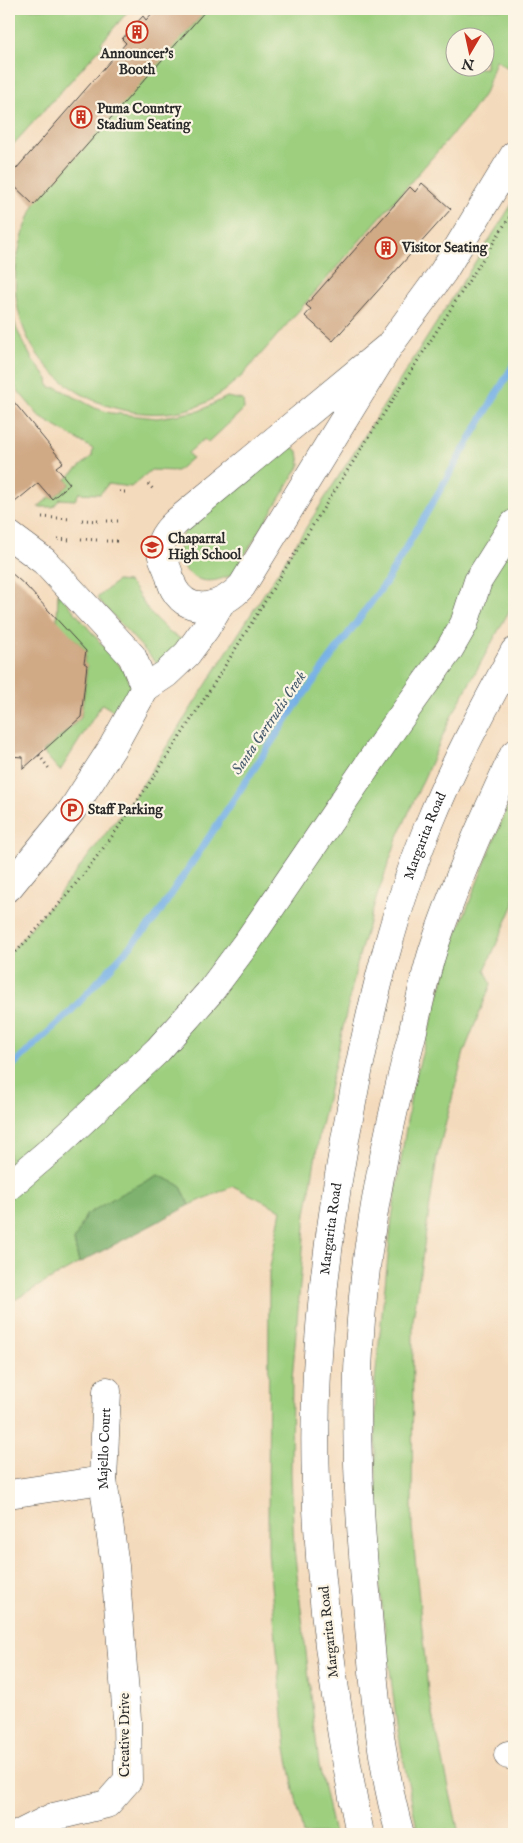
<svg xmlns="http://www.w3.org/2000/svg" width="523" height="1843" font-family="'IM FELL English',serif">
	<rect width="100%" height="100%" fill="#fcf5e5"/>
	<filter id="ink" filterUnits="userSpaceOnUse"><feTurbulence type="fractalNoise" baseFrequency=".02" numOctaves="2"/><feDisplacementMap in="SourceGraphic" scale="10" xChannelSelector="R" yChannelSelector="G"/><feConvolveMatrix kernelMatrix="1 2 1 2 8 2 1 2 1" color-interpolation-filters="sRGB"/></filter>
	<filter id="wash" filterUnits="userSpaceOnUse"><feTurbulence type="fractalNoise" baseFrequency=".0096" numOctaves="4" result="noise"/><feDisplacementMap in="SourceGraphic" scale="20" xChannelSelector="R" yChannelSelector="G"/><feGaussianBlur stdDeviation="1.12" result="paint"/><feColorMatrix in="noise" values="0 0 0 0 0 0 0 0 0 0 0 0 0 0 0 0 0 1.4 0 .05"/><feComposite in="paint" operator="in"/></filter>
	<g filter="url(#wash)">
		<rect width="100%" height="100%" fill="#f4dabc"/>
		<g fill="#9dcf7f" stroke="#647d55" fill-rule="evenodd">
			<path d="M 9,9 L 130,9 L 101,43 L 103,45 L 9,149 Z"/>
			<path d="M 207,9 L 514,9 L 514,72 L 496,60 L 486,91 L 470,114 L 242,376 C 229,386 216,399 201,405 C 131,432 40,392 20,317 C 9,278 19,239 35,203 L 175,32 L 182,38 ZM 456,38 L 486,38 L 486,68 L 456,68 Z"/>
			<path d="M 514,201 L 514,602 L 451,717 L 397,839 L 375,902 L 359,956 L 320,1130 L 306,1214 L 292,1380 L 291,1472 L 294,1548 L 319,1765 L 334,1834 L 303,1834 L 286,1749 L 268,1552 L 269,1272 L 281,1210 L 233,1186 L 190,1205 L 180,1185 L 74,1241 L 79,1263 L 9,1303 L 9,954 L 57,897 L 139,790 Z"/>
			<path d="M 9,288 L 12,314 L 17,330 L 32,359 L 48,379 L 49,387 L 58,388 L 95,408 L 111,413 L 157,418 L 199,411 L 227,397 L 243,400 L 244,409 L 208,443 L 204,439 L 188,453 L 192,458 L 177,471 L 151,470 L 131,487 L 108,484 L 100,494 L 79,493 L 75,500 L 60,499 L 53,507 L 38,507 L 50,497 L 52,499 L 70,484 L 66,479 L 92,456 L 93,449 L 40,417 L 9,380 Z"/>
			<path d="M 283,446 L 292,447 L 298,451 L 300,465 L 233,574 C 219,581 203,585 190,574 C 174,562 178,540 188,525 C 193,517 206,510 214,503 C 237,484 260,465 283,446 Z"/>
			<path d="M 117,581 L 128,582 L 134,588 L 149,612 L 170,633 L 189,643 L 160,667 L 97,598 Z"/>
			<path d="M 58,592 L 125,672 L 131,686 L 118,714 L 102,704 L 60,771 L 43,752 L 81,718 L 87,666 L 84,663 L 86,651 L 57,621 Z"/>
			<path d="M 514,790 L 514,904 L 485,970 L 491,984 L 464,1052 L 437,1157 L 413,1320 L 412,1527 L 428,1691 L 459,1834 L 418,1834 L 397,1726 L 377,1565 L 375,1381 L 392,1218 L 412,1089 L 456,936 Z"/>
		</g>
		<path fill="#7eb26e" stroke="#546e4c" d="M 158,1175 L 180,1185 L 190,1205 L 79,1263 L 74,1241 L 86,1215 L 119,1195 Z"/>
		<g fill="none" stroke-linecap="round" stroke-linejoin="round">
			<path stroke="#76b0e6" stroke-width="7" d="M 9,1069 L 71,1011 L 155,919 L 294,708 L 386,582 L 514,364"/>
		</g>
		<g id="blocks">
			<g fill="#d0a985">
				<path d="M 156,9 L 207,9 L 34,205 L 9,181 L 9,177 L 126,43 L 122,39 L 143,16 L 146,20 Z"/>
				<path d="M 422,183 L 451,209 L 333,341 L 305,316 L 311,309 L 306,305 L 410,187 L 415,192 Z"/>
				<path d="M 9,396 L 63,462 L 56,467 L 70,484 L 52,499 L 38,483 L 9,507 Z"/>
				<path d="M 9,571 L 26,586 L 86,651 L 84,663 L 87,665 L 81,717 L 23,769 L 23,757 L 9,756 Z"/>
			</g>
		</g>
	</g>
	<g filter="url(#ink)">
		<use href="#blocks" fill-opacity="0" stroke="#494541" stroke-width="1"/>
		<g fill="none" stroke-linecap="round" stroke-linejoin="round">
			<g stroke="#494541" stroke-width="29">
				<g id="minor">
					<path d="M 389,346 L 176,522 C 170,528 162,536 161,545 C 159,553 165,563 168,571 C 170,576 171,583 174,589 C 191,619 224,605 242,586 L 389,346 L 443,272 L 514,155"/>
					<path d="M 9,535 L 44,561 L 132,656 L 145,688"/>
					<path d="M 9,887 L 72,810 L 112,748 L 145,688 L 166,674 L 187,654 L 206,628 L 220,604"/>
					<path d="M 9,1186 L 57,1145 L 158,1050 L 209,993 L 248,941 L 396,724 L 449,650 L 464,624 L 478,581 L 514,524"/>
					<path d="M 9,1494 L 103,1480"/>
					<path d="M 508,1755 L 514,1754"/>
					<path id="s1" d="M 19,1834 L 53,1817 L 107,1804 L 128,1780 L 127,1719 L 115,1566 L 103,1480 L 107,1391"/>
				</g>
			</g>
			<g stroke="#494541" stroke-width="29">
				<g id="major">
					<path id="s2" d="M 360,1834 C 330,1683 309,1526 317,1372 C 322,1276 336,1181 355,1087 C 373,998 395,906 430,822 C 454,763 484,708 514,652"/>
					<path d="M 400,1834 C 380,1763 374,1688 368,1614 C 359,1517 353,1417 361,1320 C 368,1223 388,1129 412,1035 C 419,1005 425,973 435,944 C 457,879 485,815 514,754"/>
				</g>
			</g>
			<g stroke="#494541" stroke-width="3" stroke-dasharray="1 4" stroke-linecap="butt">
				<path d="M 148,484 L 153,489"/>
				<path d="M 119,492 L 128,492"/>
				<path d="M 42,517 L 71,519"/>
				<path d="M 82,520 L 99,521"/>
				<path d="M 107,521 L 119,521"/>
				<path d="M 58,539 L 70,540"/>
				<path d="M 81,539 L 98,540"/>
				<path d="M 106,541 L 118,541"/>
				<path d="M 39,755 L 50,770"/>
				<path d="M 9,959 C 115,851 192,718 272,590 C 352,462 434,336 514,210"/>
			</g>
			<use href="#minor" stroke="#fff" stroke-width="28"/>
			<use href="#major" stroke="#fff" stroke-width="28"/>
		</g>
	</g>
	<defs>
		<g id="building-ring" transform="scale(1.125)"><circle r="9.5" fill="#fcf5e5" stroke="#c8321e" stroke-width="1.5"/><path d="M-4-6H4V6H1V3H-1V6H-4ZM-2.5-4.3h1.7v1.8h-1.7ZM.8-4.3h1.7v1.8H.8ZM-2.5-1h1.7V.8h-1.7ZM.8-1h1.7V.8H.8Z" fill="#c8321e"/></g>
		<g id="school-ring" transform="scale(1.125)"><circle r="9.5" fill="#fcf5e5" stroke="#c8321e" stroke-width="1.5"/><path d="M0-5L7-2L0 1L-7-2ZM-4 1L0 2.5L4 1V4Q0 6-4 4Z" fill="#c8321e"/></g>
		<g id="parking-ring" transform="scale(1.125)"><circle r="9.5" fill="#fcf5e5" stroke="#c8321e" stroke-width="1.5"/><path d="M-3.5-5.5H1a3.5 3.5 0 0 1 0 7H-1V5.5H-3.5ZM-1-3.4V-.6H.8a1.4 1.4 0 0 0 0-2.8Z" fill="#c8321e"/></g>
	</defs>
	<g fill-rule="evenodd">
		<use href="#building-ring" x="137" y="32"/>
		<use href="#building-ring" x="81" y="117"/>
		<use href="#building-ring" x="386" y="248"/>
		<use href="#school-ring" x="152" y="547"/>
		<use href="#parking-ring" x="72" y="810"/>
	</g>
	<g text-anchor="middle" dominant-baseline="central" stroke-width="4.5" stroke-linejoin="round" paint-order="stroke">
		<g font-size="14" font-weight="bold" fill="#2b2b2b" stroke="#fcf5e5" text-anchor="start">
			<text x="137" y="54" text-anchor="middle">Announcer's<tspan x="137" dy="16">Booth</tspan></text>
			<text x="97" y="109">Puma Country<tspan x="97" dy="16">Stadium Seating</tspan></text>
			<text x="402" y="248">Visitor Seating</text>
			<text x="168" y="539">Chaparral<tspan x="168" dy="16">High School</tspan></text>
			<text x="88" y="810">Staff Parking</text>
		</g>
		<g font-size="14" fill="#2b2b2b" stroke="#fcf5e5">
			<text stroke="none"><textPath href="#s2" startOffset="1014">Margarita Road</textPath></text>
			<text stroke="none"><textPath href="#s2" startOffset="609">Margarita Road</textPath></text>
			<text stroke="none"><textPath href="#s1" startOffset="458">Majello Court</textPath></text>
			<text transform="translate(329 1632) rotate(-96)">Margarita Road</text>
			<text transform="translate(125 1735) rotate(-90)">Creative Drive</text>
		</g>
		<g font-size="15" font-style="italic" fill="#455a6c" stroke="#fcf5e5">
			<text transform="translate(269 723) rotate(-56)">Santa Gertrudis Creek</text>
		</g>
	</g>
	<rect width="523" height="1843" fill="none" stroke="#fcf5e5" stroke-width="30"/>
	<g transform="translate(470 52) rotate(189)"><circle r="24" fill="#fcf5e5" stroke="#a8a49b"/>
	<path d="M0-4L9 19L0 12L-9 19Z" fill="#c8321e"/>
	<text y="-8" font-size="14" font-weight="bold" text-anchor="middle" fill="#2b2b2b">N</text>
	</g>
</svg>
